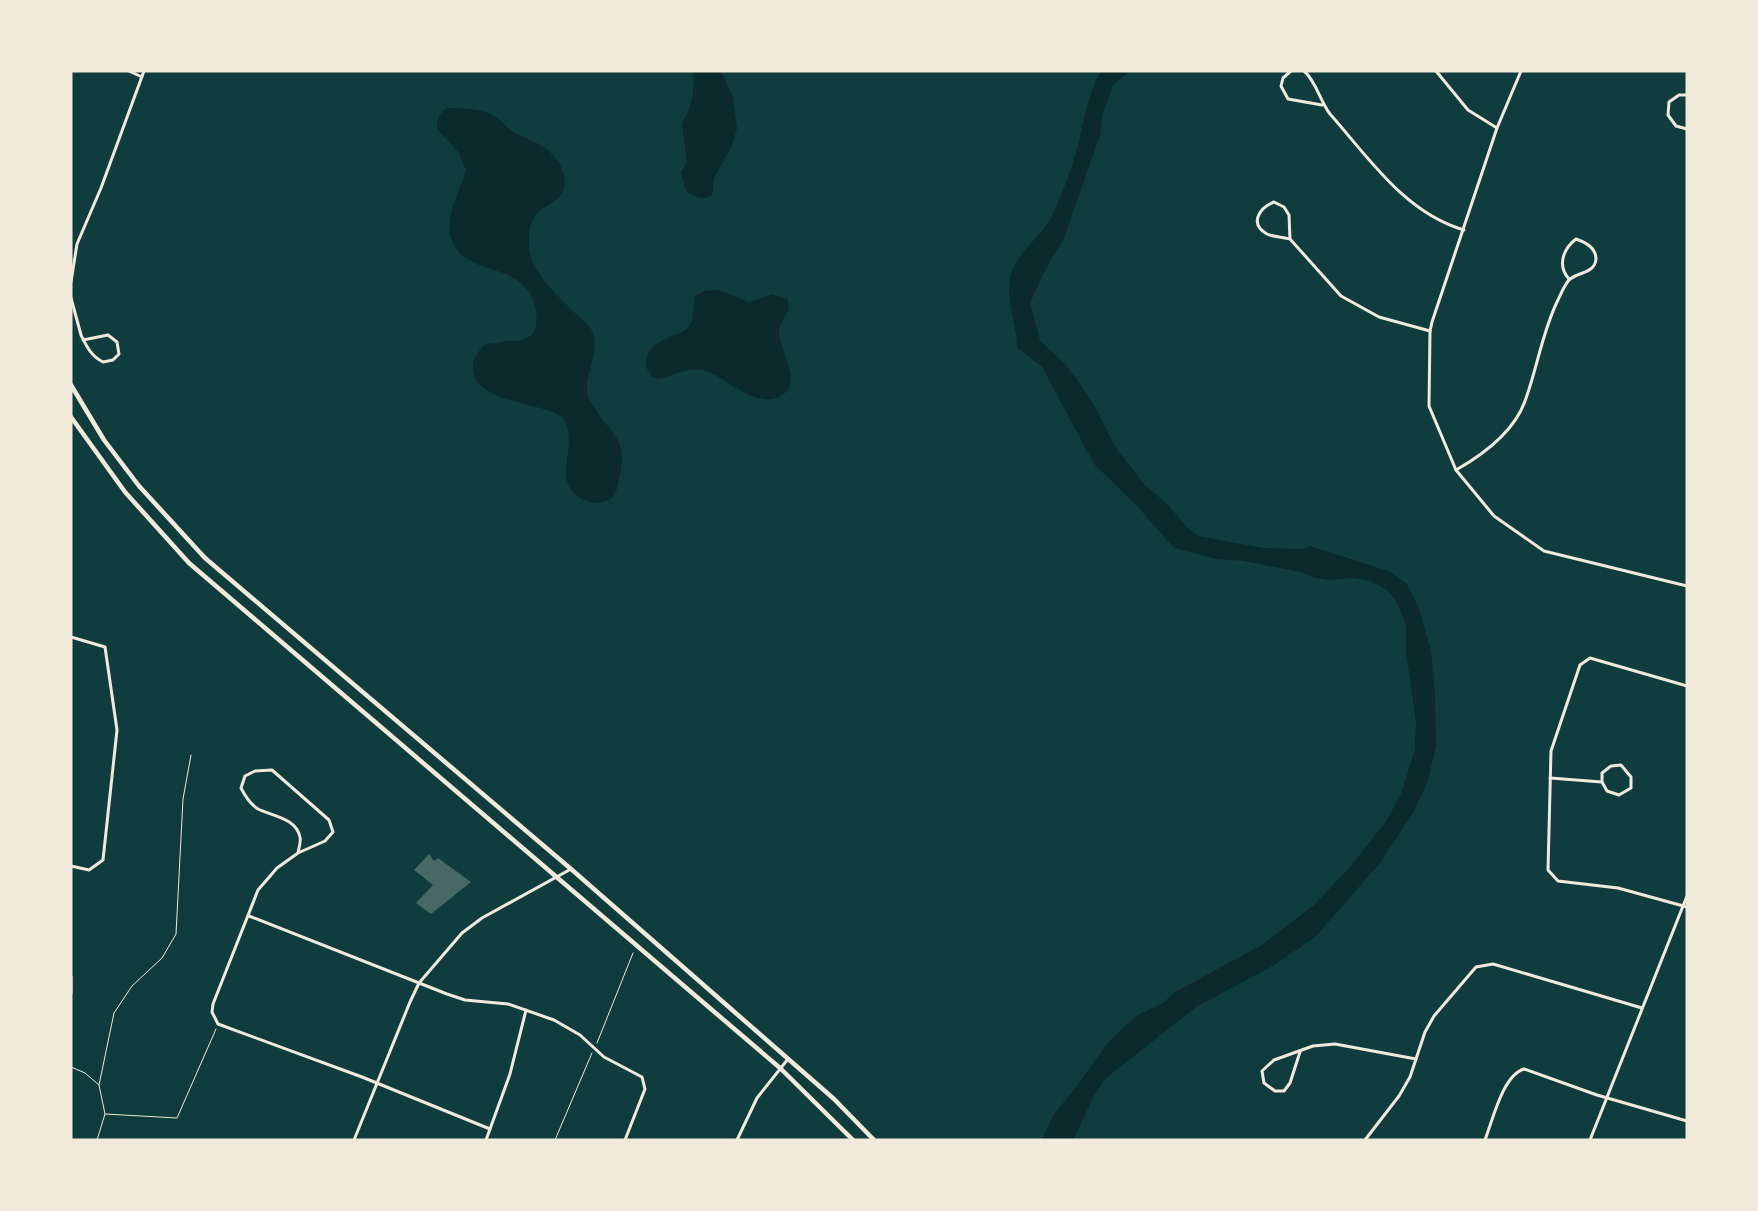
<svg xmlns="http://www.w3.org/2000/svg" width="1758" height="1211" font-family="Barlow,sans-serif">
	<rect width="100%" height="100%" fill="#0f3d3e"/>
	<g fill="#0a2a2b">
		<path d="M 693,71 L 721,71 L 733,97 L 737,128 L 732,146 L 714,178 L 712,195 C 702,201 695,197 686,191 L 681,172 L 687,163 L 682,124 C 692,107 695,92 693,71 Z"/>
		<path d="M 1101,71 L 1130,71 L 1113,85 L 1102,117 L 1100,135 L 1064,238 L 1043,274 L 1030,303 L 1040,340 L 1066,365 L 1081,385 L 1099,414 L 1115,447 L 1145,485 L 1167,504 L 1188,528 L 1198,536 L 1263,548 L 1304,549 L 1310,546 L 1391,572 L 1407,584 L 1419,608 L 1431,651 L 1435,695 L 1436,747 L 1427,783 L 1413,813 L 1380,863 L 1315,937 L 1276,964 L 1196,1007 L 1105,1079 L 1095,1094 L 1073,1140 L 1042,1140 L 1053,1115 L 1073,1091 L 1106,1045 L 1136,1016 L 1163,1003 L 1175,992 L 1262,945 L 1315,904 L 1350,867 L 1387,820 L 1401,794 L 1415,749 L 1416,722 L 1406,651 L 1406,624 L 1395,599 L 1386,589 L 1370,581 L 1352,578 L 1329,580 L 1315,578 L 1301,572 L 1243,561 L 1217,559 L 1174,548 L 1138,507 L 1094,464 L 1042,367 L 1017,347 C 1017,323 1006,302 1010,279 C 1014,253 1041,238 1052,216 C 1062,194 1071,171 1077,148 C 1084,123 1087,94 1101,71 Z"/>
		<path d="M 448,108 C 464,108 481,108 496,117 C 502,121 507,128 513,132 C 531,141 548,145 559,163 C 562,167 563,172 564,177 C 568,199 550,201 537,214 C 527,223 527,248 532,261 C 541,281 560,298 575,313 C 580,318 588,323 591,329 C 602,351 585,370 587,392 C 588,398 592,404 595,409 C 615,438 628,440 619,479 C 618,486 616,495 610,499 C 602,504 593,504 585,500 C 546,484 583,444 562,417 C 540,401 469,404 473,364 C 474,356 481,347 488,343 C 495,345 500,342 507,341 C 513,340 519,342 525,339 C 543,331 537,304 528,291 C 510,264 466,273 453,243 C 442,219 460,192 466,170 L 459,153 L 437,129 C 437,119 439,112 448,108 Z"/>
		<path d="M 719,290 L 749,302 L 773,294 L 788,300 L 789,308 C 786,317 779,322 779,332 C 779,351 804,381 781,396 C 776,399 769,400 763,399 C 739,395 719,373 702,370 C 686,367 672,377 657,379 L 651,376 L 646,367 C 644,342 669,339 686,330 L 692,321 L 695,296 L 704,291 Z"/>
	</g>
	<path fill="#486865" d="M 429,854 L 434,861 L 438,858 L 471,882 L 431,914 L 416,903 L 433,885 L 414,870 Z"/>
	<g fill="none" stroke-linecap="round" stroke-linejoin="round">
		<g stroke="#f1e9da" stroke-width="1">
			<path d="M 597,1043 L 633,953"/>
			<path d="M 71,1067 L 85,1073 L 99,1085"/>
			<path d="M 105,1114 L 177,1118 L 216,1029"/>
			<path d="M 97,1140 L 105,1114 L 99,1085 L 114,1013 L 132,986 L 162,958 L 176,934 L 183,799 L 191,755"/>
			<path d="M 555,1140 L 592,1053"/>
		</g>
		<g stroke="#f1e9da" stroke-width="3">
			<path d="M 129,71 L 142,77"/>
			<path d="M 1291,71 L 1283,78 L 1281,86 L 1288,99 L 1322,105"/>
			<path d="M 1304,71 C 1316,81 1320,101 1330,114 C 1369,158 1405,213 1464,230"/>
			<path d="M 1436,71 L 1468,110 L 1497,128"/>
			<path d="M 1521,71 L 1497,128 L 1432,322 L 1430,331 L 1429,406 L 1456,470 L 1494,516 L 1544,551 L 1687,586"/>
			<path d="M 1687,95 L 1679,95 L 1669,102 L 1668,115 L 1676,126 L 1687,129"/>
			<path d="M 1290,239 C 1283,237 1273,237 1267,234 C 1249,224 1259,208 1274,202 L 1284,207 L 1289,215 L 1290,239 L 1341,296 L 1379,317 L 1430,331"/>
			<path d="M 71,282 L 77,244 L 101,188 L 144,71"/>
			<path d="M 71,298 L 81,335 C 87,347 91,356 103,362 L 113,360 L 119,354 L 117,342 L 108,335 L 83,340"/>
			<path d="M 1456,470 C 1484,454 1514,432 1525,401 C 1537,369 1542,333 1557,302 C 1560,296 1565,283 1570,279 C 1579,272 1595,273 1596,259 C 1596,248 1585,242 1576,239 C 1563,249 1557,266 1569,279"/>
			<path d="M 71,637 L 105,647 L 117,730 L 103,860 L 89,870 L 71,866"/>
			<path d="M 1687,686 L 1590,658 L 1580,665 L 1551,751 L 1548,870 L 1558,881 L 1618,888 L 1687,907"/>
			<path d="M 1621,765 L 1631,777 L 1631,788 L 1619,795 L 1607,791 L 1602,782 L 1602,773 L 1611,766 Z"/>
			<path d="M 1550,778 L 1602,782"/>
			<path d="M 298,853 C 299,848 301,841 300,837 C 296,818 272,816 258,809 C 250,804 245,796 241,788 L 245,776 L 255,771 L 272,770 L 329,820 L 333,832 L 325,841 L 298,853 L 277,868 L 258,890 L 213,1004 L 212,1012 L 218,1024 L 362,1077 L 490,1129 L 486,1140"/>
			<path d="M 249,916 L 447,994 L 465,1000 L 508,1004 L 554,1020 L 580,1035 L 604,1057 L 642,1077 L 645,1089 L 625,1140"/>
			<path d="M 71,977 L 71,993"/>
			<path d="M 1300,1052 L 1290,1083 L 1284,1091 L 1275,1091 L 1264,1083 L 1262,1071 L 1274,1060 L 1313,1046 L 1335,1044 L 1416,1059"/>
			<path d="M 490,1129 L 510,1074 L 526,1010"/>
			<path d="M 354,1140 L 410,1002 L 419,983 L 462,933 L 482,918 L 571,869"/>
			<path d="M 737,1140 L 757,1098 L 788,1059"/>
			<path d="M 1365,1140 L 1399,1096 L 1410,1077 L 1425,1032 L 1434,1016 L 1476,967 L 1493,964 L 1642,1008"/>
			<path d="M 1485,1140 C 1493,1119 1503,1075 1524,1069 L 1597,1095 L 1687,1121"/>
			<path d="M 1590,1140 L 1687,896"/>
		</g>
		<g stroke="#f1e9da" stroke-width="4.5">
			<path d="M 71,385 L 104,440 L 139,486 L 205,558 L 571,869 L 834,1099 L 874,1140"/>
			<path d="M 71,417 L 125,492 L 189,563 L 780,1068 L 853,1140"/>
		</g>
	</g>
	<rect width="1758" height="1211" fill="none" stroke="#f1e9da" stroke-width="145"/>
</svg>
